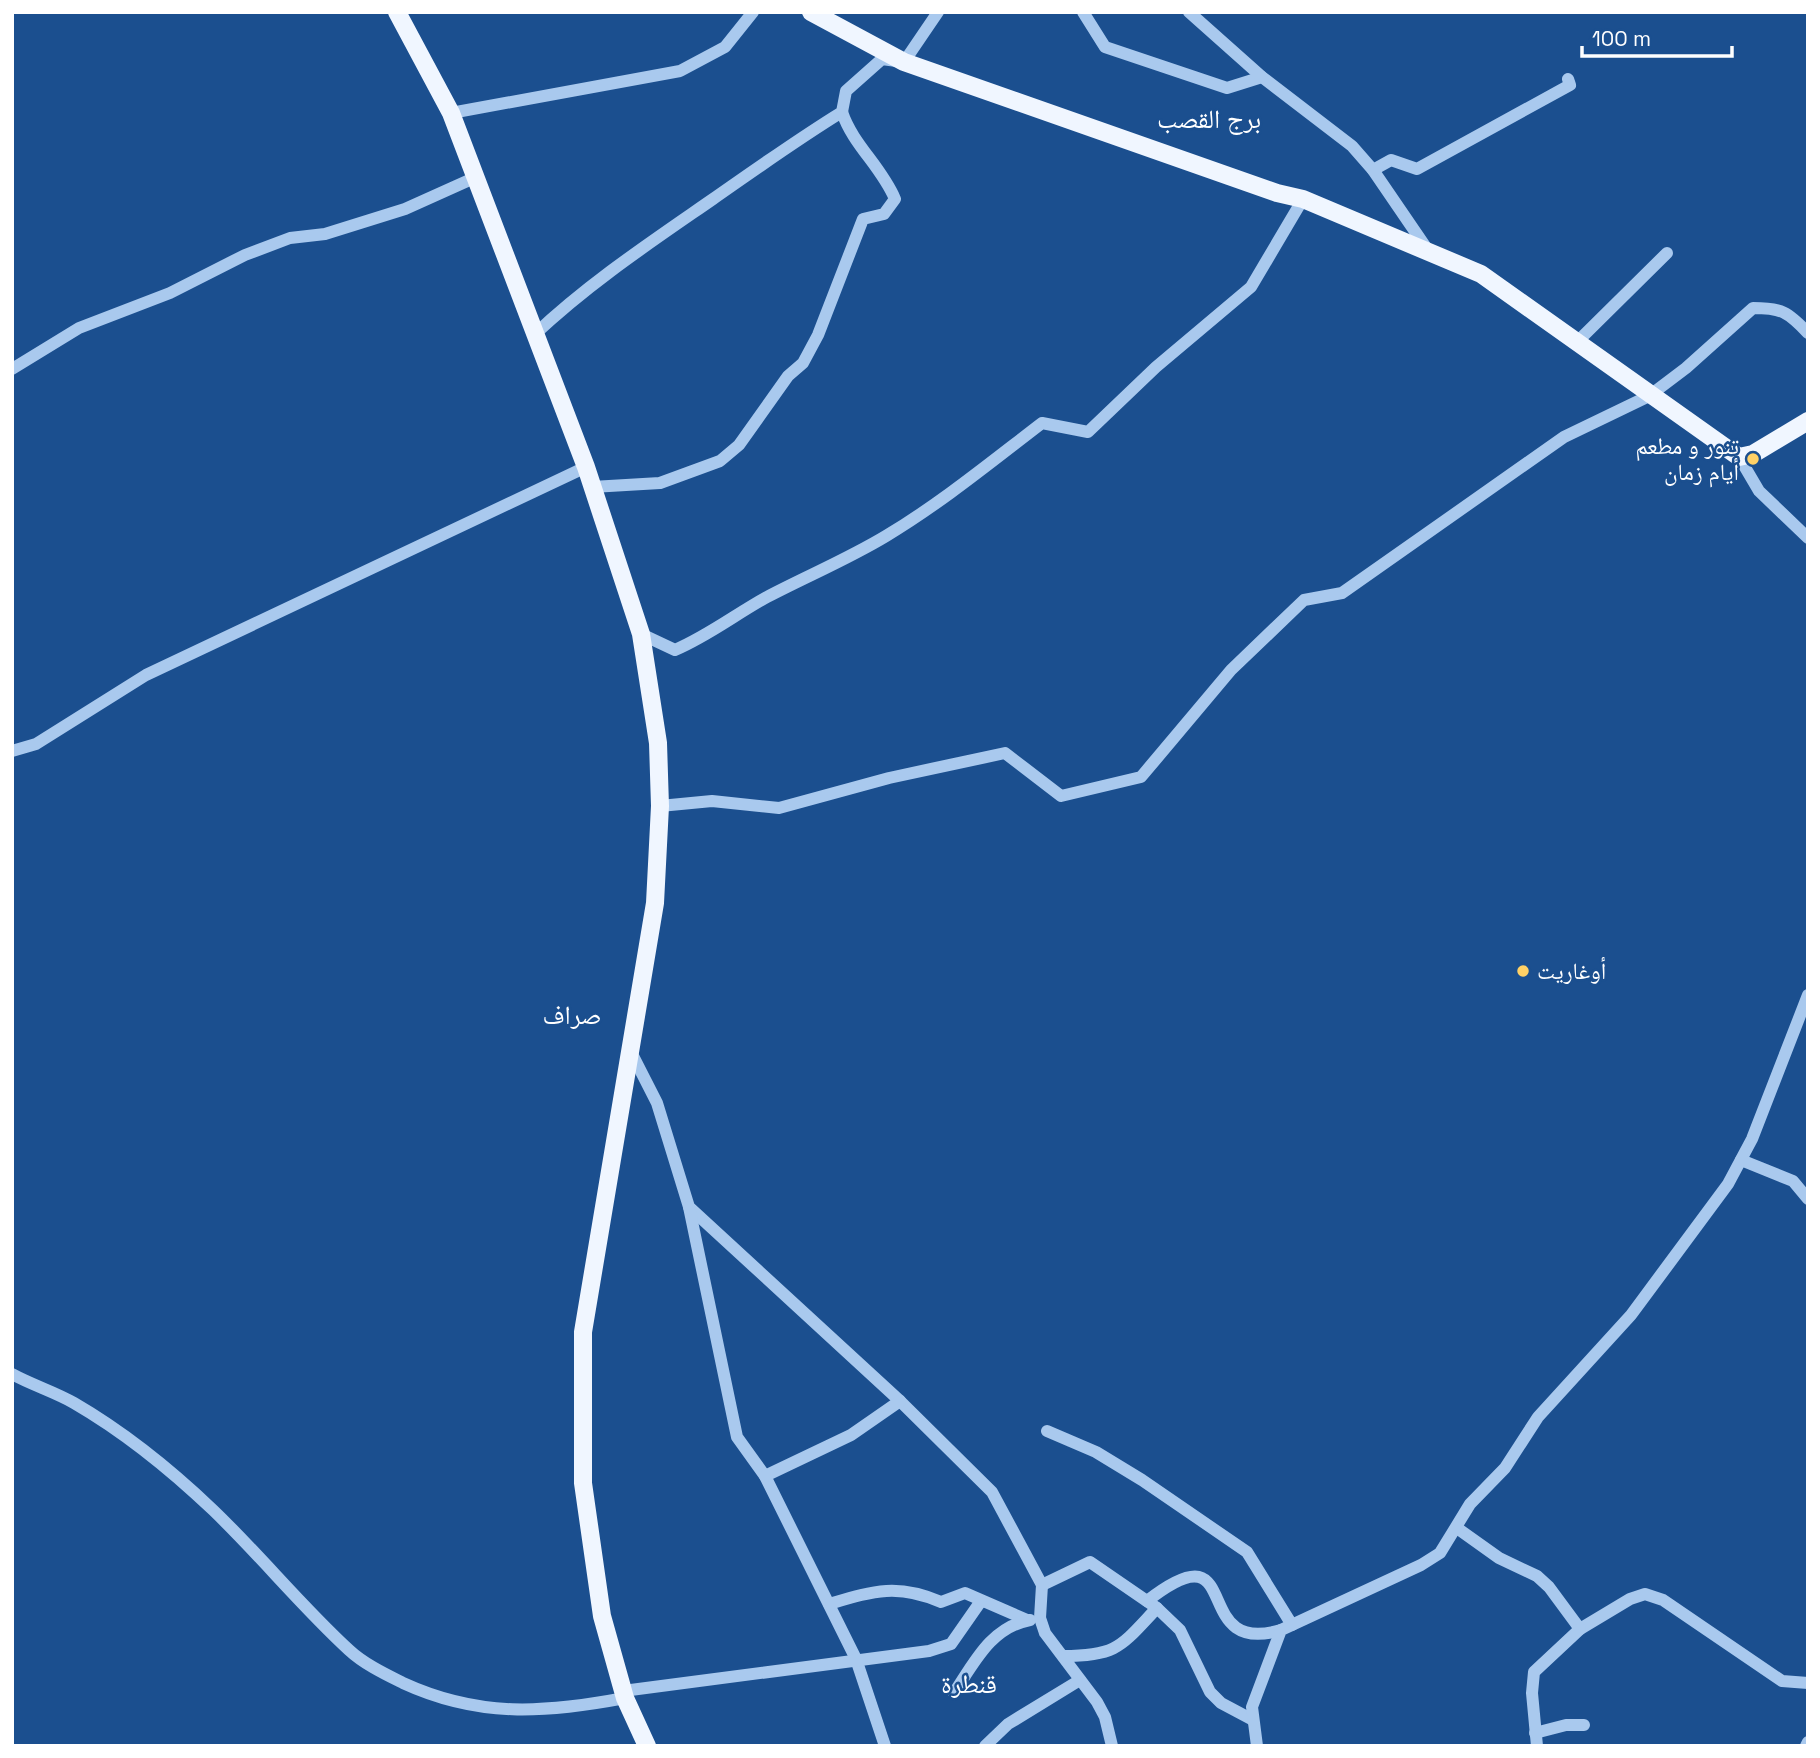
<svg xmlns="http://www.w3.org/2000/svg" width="1820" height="1758" font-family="'Space Grotesk','Noto Naskh Arabic',sans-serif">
	<rect width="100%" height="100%" fill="#1b4f8f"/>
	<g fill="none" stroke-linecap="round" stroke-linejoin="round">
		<g stroke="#a9c9ee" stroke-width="12">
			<path d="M 1083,12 L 1105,47 L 1227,88 L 1262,77"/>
			<path d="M 1189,12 L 1262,77 L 1352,146 L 1373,170 L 1427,249"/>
			<path d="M 451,113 L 680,71 L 725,47 L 753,12"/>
			<path d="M 1373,170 L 1391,160 L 1417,169 L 1570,85 L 1568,79"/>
			<path d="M 534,335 C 589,283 651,242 713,199 C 756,169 798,139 842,112 L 846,91 L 882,59 L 904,62 L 938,12"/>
			<path d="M 1576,343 L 1667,253"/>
			<path d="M 12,369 L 79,328 L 170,293 L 245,255 L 290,238 L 325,234 L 405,209 L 474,178"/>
			<path d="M 1739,457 L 1759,491 L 1808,538"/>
			<path d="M 592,487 L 660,483 L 720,461 L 739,445 L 788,376 L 803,363 L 818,335 L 863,219 L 884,214 L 895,199 C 881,166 853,145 842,112"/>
			<path d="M 641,634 L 675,650 C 708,636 736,614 767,597 C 807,576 848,559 886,536 C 941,503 991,462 1042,423 L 1088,432 L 1156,367 L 1251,287 L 1303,199"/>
			<path d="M 12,751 L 36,744 L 146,675 L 586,467"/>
			<path d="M 660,806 L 712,801 L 779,808 L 889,778 L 1005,753 L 1061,796 L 1141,777 L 1231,670 L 1304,600 L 1342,593 L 1564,437 L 1649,396 L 1686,368 L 1753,308 C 1782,308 1788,312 1808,333"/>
			<path d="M 630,1050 L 657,1103 L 689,1207 L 900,1401 L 992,1492 L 1042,1585 L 1040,1618 L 1045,1633 L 1097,1702 L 1105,1717 L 1112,1746"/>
			<path d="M 1741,1160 L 1793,1181 L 1808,1199"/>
			<path d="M 689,1207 L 737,1437 L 765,1476 L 856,1659 L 885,1746"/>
			<path d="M 12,1374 C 32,1385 55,1392 74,1403 C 124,1432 171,1470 213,1510 C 260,1555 301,1606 349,1650 C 364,1664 385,1674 403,1683 C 479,1718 545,1713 625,1698"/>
			<path d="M 1047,1431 L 1096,1452 L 1142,1480 L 1247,1552 L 1292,1625"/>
			<path d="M 765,1476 L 851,1435 L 900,1401"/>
			<path d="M 1457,1528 L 1499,1558 L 1537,1576 L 1549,1587 L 1580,1629 L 1630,1599 L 1645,1594 L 1663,1600 L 1782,1681 L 1808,1683"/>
			<path d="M 1042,1585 L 1090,1562 L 1157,1608 L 1180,1630 L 1210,1692 L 1221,1703 L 1253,1720"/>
			<path d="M 1147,1601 C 1247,1523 1187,1658 1281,1630"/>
			<path d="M 829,1604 C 873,1591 897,1583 941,1602 L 965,1593 L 1027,1620"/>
			<path d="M 1063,1656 C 1118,1656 1121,1646 1157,1608"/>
			<path d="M 623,1691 L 929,1651 L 951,1644 L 981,1601"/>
			<path d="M 954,1693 C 974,1663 991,1627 1030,1620"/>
			<path d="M 1535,1733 L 1566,1725 L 1584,1725"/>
			<path d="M 985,1746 L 1008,1724 L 1080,1680"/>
			<path d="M 1257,1746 L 1252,1707 L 1281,1630 L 1421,1565 L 1440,1553 L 1470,1504 L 1505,1468 L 1538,1417 L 1631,1315 L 1728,1184 L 1752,1139 L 1808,995"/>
			<path d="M 1537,1746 L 1532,1693 L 1534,1672 L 1580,1629"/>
			<path d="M 1806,1746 L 1808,1742"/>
		</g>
		<g stroke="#f0f6ff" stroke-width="18">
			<path d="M 397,12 L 451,113 L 586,467 L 641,634 L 658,743 L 660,806 L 655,903 L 583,1332 L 583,1483 L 602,1616 L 625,1698 L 647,1746"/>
			<path d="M 811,12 L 904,62 L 1277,193 L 1303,199 L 1481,274 L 1739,457 L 1753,454 L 1808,421"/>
		</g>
	</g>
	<g fill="#ffd166" stroke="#1b4f8f" stroke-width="2.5">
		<circle cx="1753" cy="459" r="7"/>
		<circle cx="1523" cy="971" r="7"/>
	</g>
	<g text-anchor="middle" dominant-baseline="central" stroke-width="5" stroke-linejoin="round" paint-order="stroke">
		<g font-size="23" fill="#fff" stroke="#1b4f8f" text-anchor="end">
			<text x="1739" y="446">تنور و مطعم<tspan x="1739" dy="26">أيام زمان</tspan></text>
			<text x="1537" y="971" text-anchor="start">أوغاريت</text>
		</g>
		<g font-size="26" fill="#fff" stroke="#1b4f8f">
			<text x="1209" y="119">برج القصب</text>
			<text x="572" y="1015">صراف</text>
			<text x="969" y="1684">قنطرة</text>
		</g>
	</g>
	<rect width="1820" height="1758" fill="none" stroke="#ffffff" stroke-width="28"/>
	<path d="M1582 46v10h150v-10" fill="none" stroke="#ffffff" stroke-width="3.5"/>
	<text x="1592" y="46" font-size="21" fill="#ffffff" stroke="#1b4f8f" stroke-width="5" paint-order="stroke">100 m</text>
</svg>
